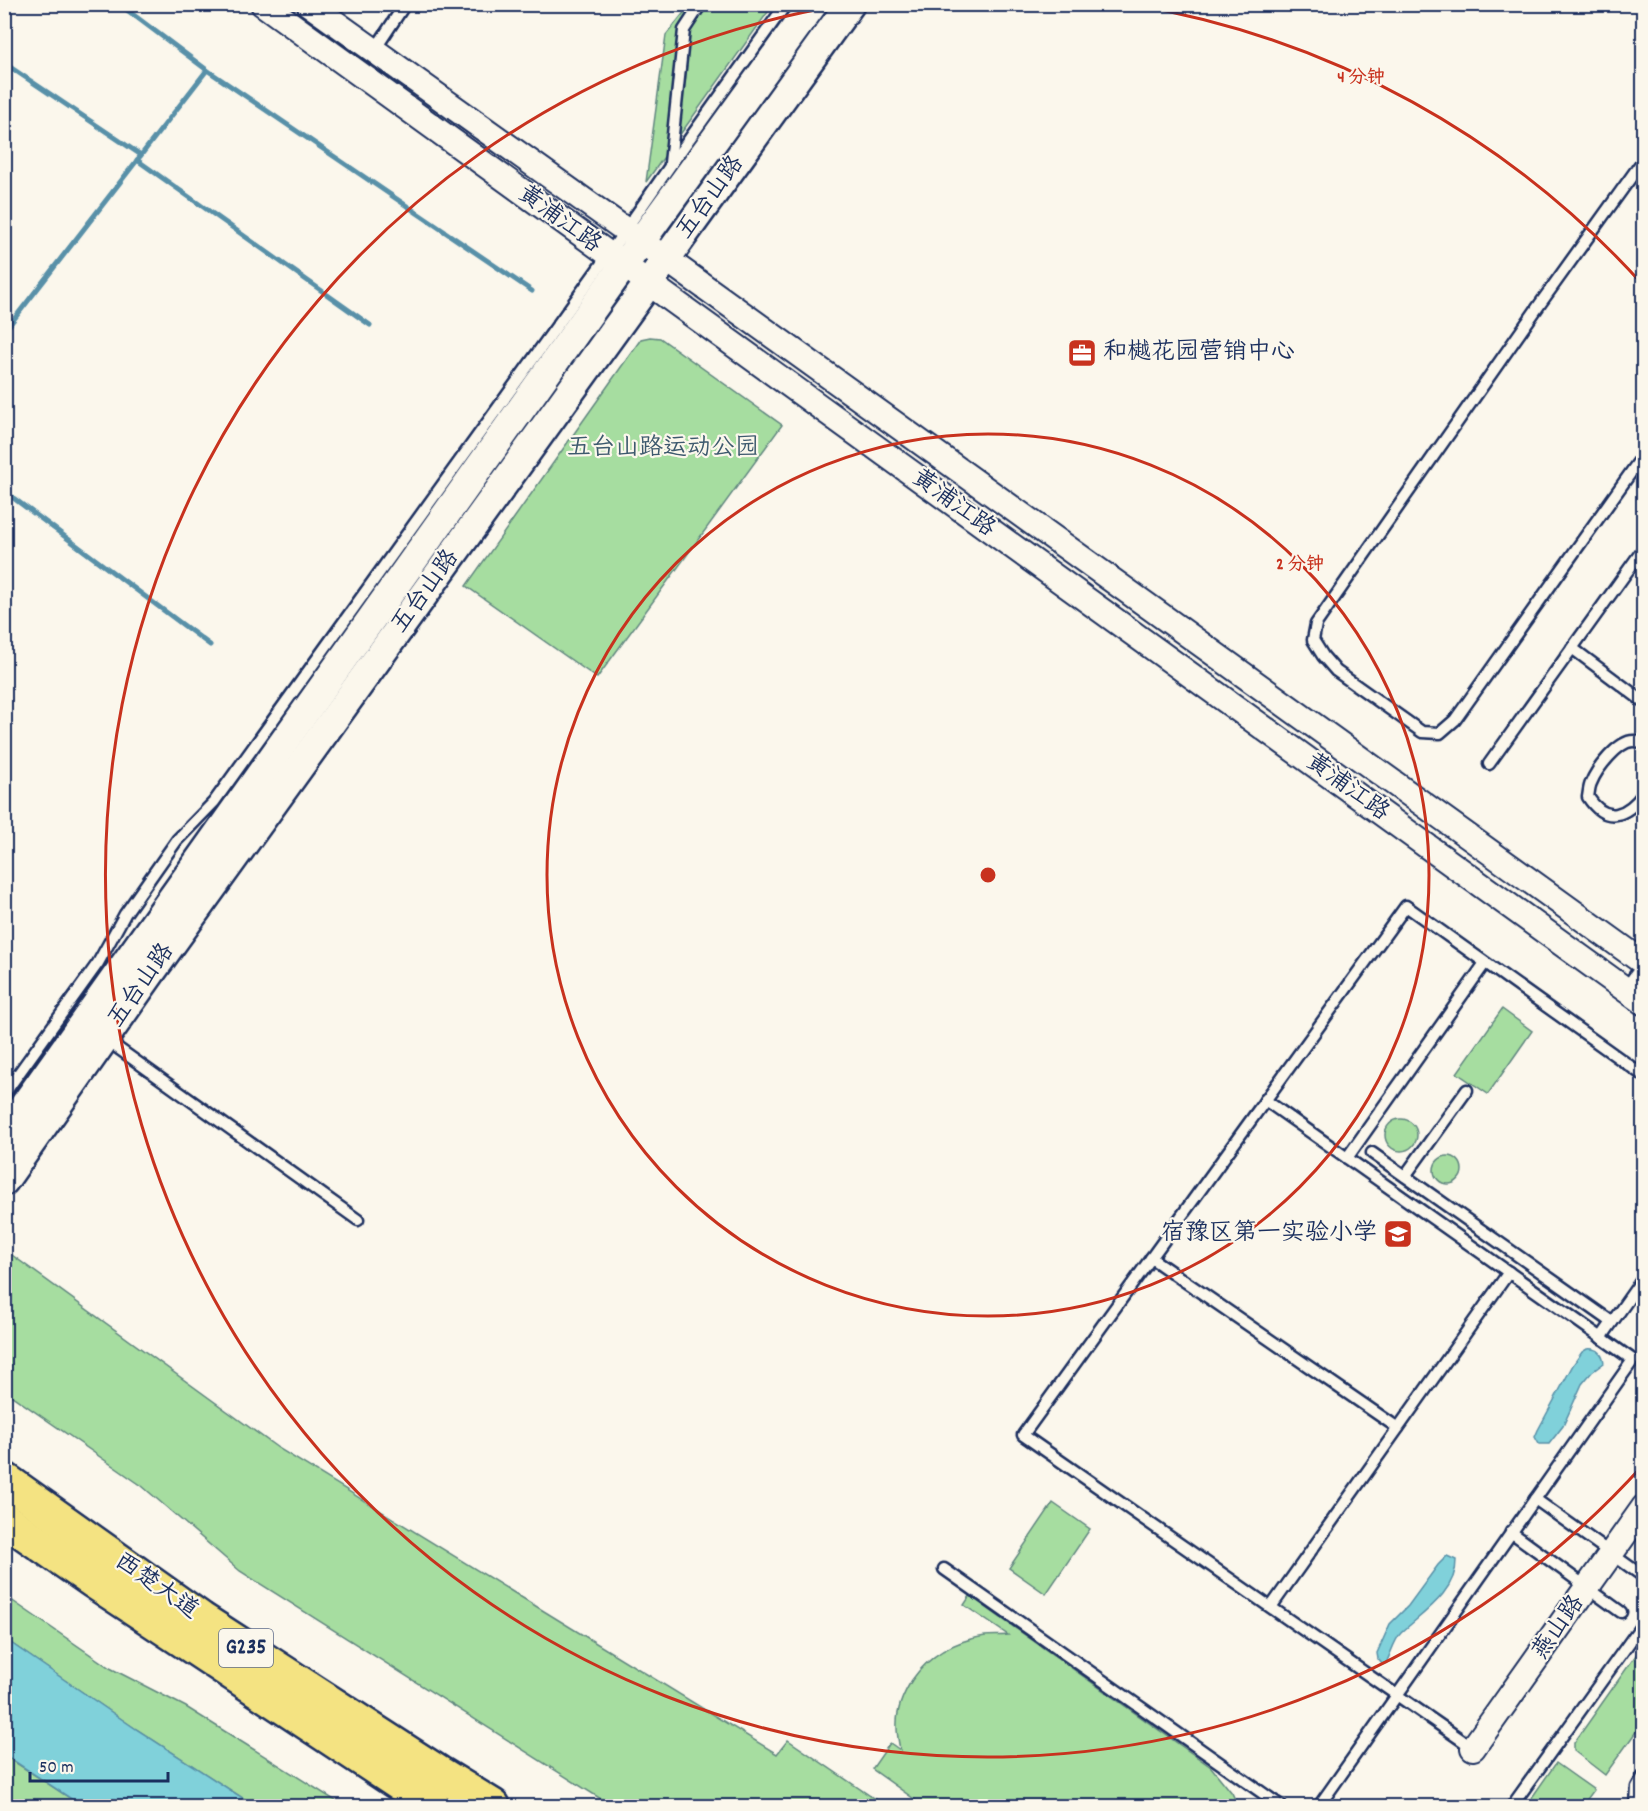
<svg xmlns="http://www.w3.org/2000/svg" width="1648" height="1811" font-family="Dekko,'LXGW WenKai TC',sans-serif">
	<rect width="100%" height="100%" fill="#fbf7ec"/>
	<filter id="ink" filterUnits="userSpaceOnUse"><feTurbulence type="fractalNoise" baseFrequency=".0167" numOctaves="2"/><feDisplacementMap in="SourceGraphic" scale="12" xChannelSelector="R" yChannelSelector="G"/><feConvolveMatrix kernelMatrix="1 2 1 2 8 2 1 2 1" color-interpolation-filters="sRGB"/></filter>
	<g filter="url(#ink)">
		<g fill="#a6dda0" stroke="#60867f" stroke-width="1.5">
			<path d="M 690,5 L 773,5 L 646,182 L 666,35 Z"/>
			<path d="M 650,337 L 660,338 L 782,425 L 597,678 L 466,586 L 641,339 Z"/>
			<path d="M 1502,1009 L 1532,1031 L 1488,1094 L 1457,1073 Z"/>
			<circle cx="1401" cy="1135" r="16"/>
			<circle cx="1448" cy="1170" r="14"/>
			<path d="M 5,1250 L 278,1448 L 777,1754 L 788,1740 L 885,1806 L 612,1806 L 240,1571 L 142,1486 L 5,1391 Z"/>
			<path d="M 1053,1503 L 1090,1529 L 1046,1594 L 1009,1568 Z"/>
			<path d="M 4,1595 L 110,1668 L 186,1707 L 344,1806 L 255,1806 L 136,1729 L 5,1639 Z"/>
			<path d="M 970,1596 L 1211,1767 L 1232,1793 L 1238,1806 L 924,1806 L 872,1769 L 890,1743 L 900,1750 C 899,1743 897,1735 897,1728 C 896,1711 903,1694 912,1680 C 930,1654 954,1641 985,1636 C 992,1635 1000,1636 1008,1635 L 964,1605 Z"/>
			<path d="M 1643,1645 L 1643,1722 L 1605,1775 L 1574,1751 L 1574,1743 Z"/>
			<path d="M 4,1755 L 82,1806 L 5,1806 Z"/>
			<path d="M 1556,1763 L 1594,1790 L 1582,1806 L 1526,1806 Z"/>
		</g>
		<g fill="#80d1da" stroke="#5890a8" stroke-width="1.5">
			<path d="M 1587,1349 C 1597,1348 1603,1353 1604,1363 L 1592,1372 L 1582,1384 L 1563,1426 L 1549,1444 L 1539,1444 L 1535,1437 L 1538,1430 L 1573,1365 L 1582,1352 Z"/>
			<path d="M 1447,1556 L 1456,1560 C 1457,1592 1421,1614 1401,1633 C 1394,1640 1391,1654 1386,1663 L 1382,1664 L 1378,1659 L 1377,1653 L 1390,1624 L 1408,1606 L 1438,1565 Z"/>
			<path d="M 5,1639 L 136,1729 L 255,1806 L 82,1806 L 5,1755 Z"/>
		</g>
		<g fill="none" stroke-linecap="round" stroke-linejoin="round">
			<g stroke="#5890a8" stroke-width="5">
				<path d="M 119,4 L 207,70 L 532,291"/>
				<path d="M 4,63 L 141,155"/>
				<path d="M 137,160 L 370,325"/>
				<path d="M 4,332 L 207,70"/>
				<path d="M 4,491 L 210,645"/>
			</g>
			<g stroke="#1b2f5e" stroke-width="15">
				<g id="service">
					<path d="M 374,51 L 405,4"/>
					<path d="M 1644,159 L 1540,304 L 1316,624 L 1313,640 L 1323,656 L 1336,671 L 1422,732 L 1440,733 L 1455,720 L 1644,454"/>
					<path d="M 670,163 L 684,30 L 701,4"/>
					<path d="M 1572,648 L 1644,702"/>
					<path d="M 1644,745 C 1643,744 1636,741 1635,741 C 1619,739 1596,770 1591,783 C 1589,787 1589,792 1588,797 C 1606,825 1627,816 1644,793"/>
					<path d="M 1489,764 L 1644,548"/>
					<path d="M 1625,989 L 1644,963"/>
					<path d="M 105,1039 L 358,1220"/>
					<path d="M 4,1094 L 98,963 L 125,914 L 177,840 L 214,802 L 608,255 L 670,166 L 786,4"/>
					<path d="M 1265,1100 L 1633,1360 L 1319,1806"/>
					<path d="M 1372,1153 L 1612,1322"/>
					<path d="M 1347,1158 L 1485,963"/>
					<path d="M 1405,1176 L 1467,1090"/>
					<path d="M 1151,1258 L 1398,1428"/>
					<path d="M 1601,1338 L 1644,1277"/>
					<path d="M 1535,1499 L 1644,1577"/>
					<path d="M 1511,1532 L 1621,1612"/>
					<path d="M 944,1569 L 1281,1806"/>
					<path d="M 1271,1607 L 1509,1272"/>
					<path d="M 1473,1748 L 1023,1435 L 1406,906 L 1644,1076"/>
					<path d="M 1512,1806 L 1644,1622"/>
					<path d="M 1636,1806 L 1637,1787 L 1644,1775"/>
				</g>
			</g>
			<g stroke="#1b2f5e" stroke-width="28">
				<g id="tertiary">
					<path d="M 263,4 L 1644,1003"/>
					<path d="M 309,4 L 666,259 L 1644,963"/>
					<path d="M 1473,1748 L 1644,1507"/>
				</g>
			</g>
			<g stroke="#1b2f5e" stroke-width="33">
				<g id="secondary">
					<path d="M 4,1134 L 623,266 L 813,4"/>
					<path d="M 4,1181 L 152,971 L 850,4"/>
				</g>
			</g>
			<g stroke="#1b2f5e" stroke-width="38">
				<g id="trunk">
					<path d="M 4,1479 L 201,1619 L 439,1773 L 493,1806"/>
					<path d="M 4,1519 L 93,1581 L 433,1806"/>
				</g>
			</g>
			<use href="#service" stroke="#fbf7ec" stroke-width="10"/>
			<use href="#tertiary" stroke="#fbf7ec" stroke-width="24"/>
			<use href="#secondary" stroke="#fbf7ec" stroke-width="28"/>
			<use href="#trunk" stroke="#f4e382" stroke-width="33"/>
		</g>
	</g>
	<g fill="none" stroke="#c8321e" stroke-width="3">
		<circle cx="988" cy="875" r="441"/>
		<path d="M1643 1465A882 882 0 1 1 842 5M1134 5A882 882 0 0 1 1643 285"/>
	</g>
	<defs>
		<g id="office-square" transform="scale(1.5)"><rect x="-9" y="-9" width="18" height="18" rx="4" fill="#c8321e" stroke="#fbf7ec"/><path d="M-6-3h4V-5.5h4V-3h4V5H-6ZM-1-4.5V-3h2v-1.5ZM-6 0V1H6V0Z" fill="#fff"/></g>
		<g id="school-square" transform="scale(1.5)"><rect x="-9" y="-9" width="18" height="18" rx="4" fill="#c8321e" stroke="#fbf7ec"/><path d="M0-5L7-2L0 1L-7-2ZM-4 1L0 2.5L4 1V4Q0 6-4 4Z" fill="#fff"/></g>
	</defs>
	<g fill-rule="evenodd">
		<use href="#office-square" x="1082" y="353"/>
		<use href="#school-square" x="1398" y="1234"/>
	</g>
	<g text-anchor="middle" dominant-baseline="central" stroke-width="4.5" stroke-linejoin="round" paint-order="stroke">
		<rect fill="#fbf7ec" stroke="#5e6b89" stroke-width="1.5" x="219" y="1629" width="54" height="38" rx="4.5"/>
		<g font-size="22" font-weight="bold" fill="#1b2f5e">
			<text x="246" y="1648">G235</text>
		</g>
		<g font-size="24" fill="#1b2f5e" stroke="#fbf7ec">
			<text transform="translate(711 198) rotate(-54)">五台山路</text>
			<text transform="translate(559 220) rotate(36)">黄浦江路</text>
			<text transform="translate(953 504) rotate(36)">黄浦江路</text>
			<text transform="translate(426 592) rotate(-54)">五台山路</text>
			<text transform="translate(1347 788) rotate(36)">黄浦江路</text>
			<text transform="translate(142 986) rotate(-55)">五台山路</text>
			<text transform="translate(156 1587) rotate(35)">西楚大道</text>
			<text transform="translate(1559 1628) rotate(-55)">燕山路</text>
		</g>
		<g font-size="24" fill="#1b2f5e" stroke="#fbf7ec" text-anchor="start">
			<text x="1103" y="353">和樾花园营销中心</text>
			<text x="1377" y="1234" text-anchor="end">宿豫区第一实验小学</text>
		</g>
		<g font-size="24" fill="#3e5a6e" stroke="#fbf7ec">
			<text x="663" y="449">五台山路运动公园</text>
		</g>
	</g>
	<circle cx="988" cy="875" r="9" fill="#c8321e" stroke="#fbf7ec" stroke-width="3"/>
	<g font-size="18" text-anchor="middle" font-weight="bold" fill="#c8321e" stroke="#fbf7ec" stroke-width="4.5" stroke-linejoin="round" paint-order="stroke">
		<text x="1361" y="82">4 分钟</text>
		<text x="1300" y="569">2 分钟</text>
	</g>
	<rect width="1648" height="1811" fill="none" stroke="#fbf7ec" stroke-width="24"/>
	<rect x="12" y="12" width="1624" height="1787" fill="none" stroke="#1b2f5e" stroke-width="2" filter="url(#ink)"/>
	<path d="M30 1772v9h138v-9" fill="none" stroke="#1b2f5e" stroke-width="3"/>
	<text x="39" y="1772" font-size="18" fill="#1b2f5e" stroke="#fbf7ec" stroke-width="4.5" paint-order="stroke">50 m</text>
</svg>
